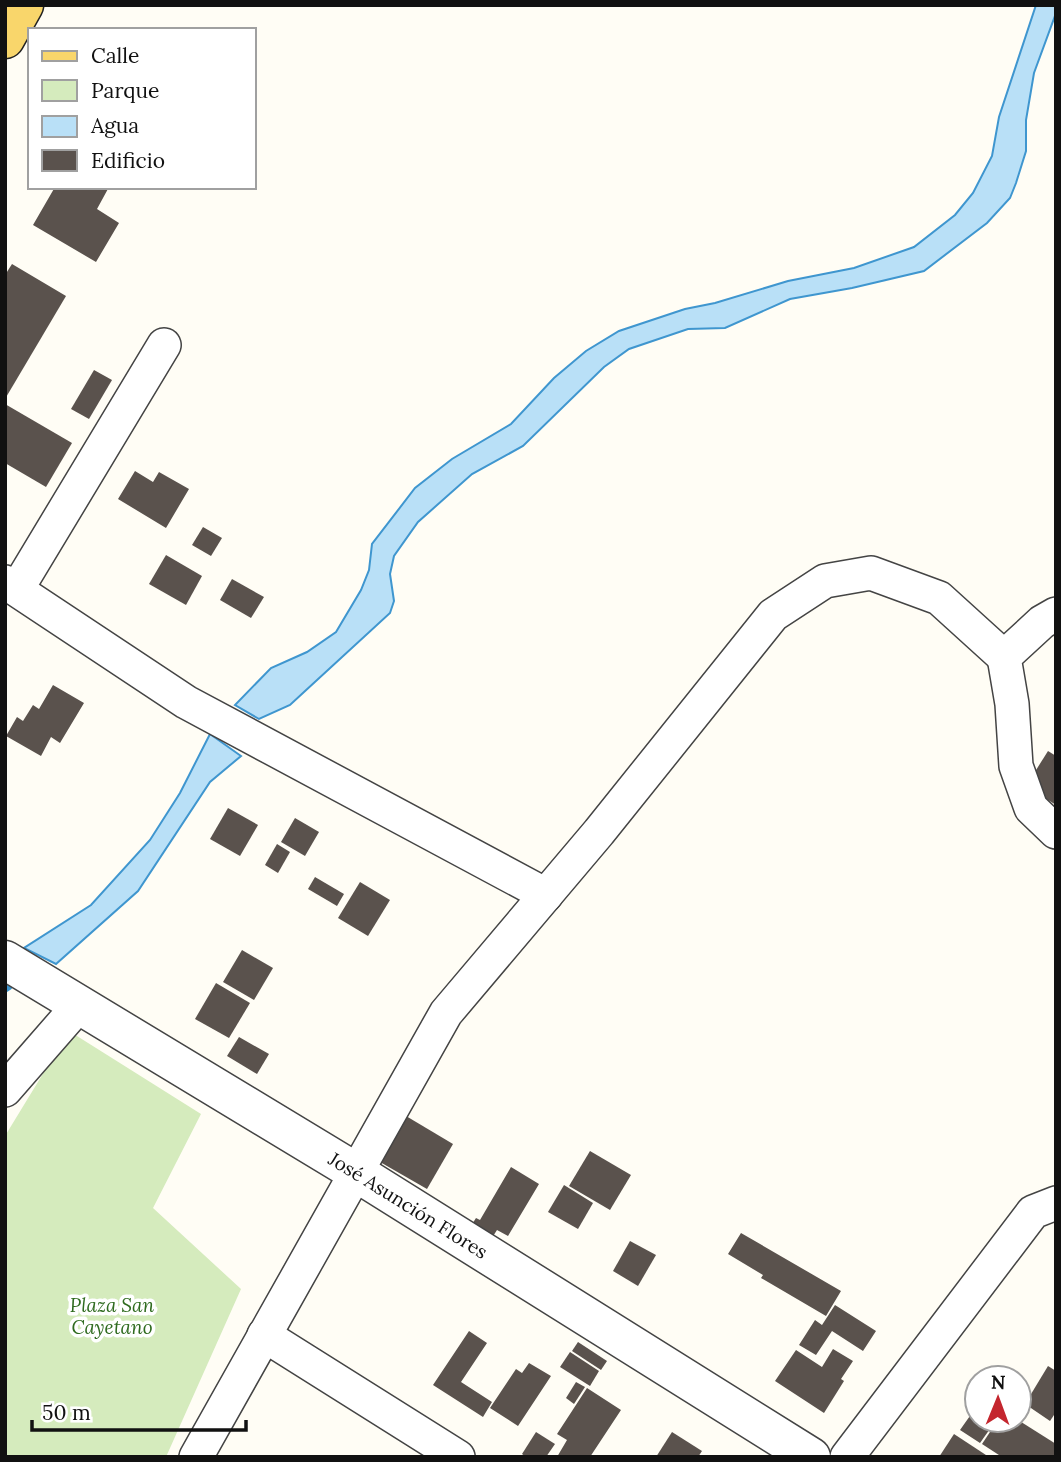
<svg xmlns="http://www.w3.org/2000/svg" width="1061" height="1462" font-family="Lora,serif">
	<rect width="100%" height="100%" fill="#fffdf5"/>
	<path fill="#d5ebbd" d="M 69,1031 L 201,1114 L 153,1208 L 241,1289 L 166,1457 L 5,1457 L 5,1136 Z"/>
	<g fill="#b9e0f7" stroke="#3f96cf" stroke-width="2">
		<path d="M 1036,5 L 1056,5 L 1056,13 L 1034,73 L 1026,120 L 1026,151 L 1016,183 L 1010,198 L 987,223 L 924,271 L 852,288 L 790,299 L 725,328 L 688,329 L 629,349 L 604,367 L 523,446 L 472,474 L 418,522 L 394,556 L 390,574 L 394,601 L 390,613 L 304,692 L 290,705 L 259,719 L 235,705 L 271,668 L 307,652 L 336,632 L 361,590 L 369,570 L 372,544 L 415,488 L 452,459 L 511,424 L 554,378 L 586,351 L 619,331 L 685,309 L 715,303 L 788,281 L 854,268 L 914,247 L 955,215 L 973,193 L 992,156 L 999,117 Z"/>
		<path d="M 210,734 L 241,756 L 210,782 L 138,891 L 56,964 L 24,948 L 91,905 L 150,840 L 180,793 Z"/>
	</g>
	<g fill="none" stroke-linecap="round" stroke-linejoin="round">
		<path stroke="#3f96cf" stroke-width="9" d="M 5,988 L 8,986"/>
	</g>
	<g fill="#5a524d">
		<path d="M 55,187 L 109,187 L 97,209 L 119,223 L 96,262 L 33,225 Z"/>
		<path d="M 12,264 L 66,296 L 5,399 L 5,275 Z"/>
		<path d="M 94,370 L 112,380 L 89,419 L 71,409 Z"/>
		<path d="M 5,404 L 72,443 L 46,487 L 5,463 Z"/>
		<path d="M 135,471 L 153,482 L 159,472 L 189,489 L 166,528 L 118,499 Z"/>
		<path d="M 203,527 L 222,538 L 211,556 L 192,545 Z"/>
		<path d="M 166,555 L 202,576 L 186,605 L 149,584 Z"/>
		<path d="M 232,579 L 264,597 L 251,618 L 220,600 Z"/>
		<path d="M 53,685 L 84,703 L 60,743 L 51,737 L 41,756 L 6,736 L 17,717 L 23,721 L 33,705 L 39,709 Z"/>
		<path d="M 1048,751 L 1056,756 L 1056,805 L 1026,786 Z"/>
		<path d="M 228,808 L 258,825 L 240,856 L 210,839 Z"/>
		<path d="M 295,818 L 319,832 L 305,856 L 281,842 Z"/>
		<path d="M 277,844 L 290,852 L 278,873 L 265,865 Z"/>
		<path d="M 315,877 L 344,894 L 337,906 L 308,889 Z"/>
		<path d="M 360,882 L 390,900 L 368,936 L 338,918 Z"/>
		<path d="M 242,950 L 273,968 L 254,1000 L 223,982 Z"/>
		<path d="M 216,983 L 250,1003 L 229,1038 L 195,1019 Z"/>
		<path d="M 239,1037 L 269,1054 L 257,1074 L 227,1056 Z"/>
		<path d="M 406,1116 L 453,1144 L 427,1189 L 380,1162 Z"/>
		<path d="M 590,1151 L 631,1175 L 610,1210 L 569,1186 Z"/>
		<path d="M 511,1167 L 539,1184 L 508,1236 L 497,1230 L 490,1241 L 469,1229 L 476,1218 L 480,1220 Z"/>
		<path d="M 564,1185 L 593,1203 L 578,1229 L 548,1212 Z"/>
		<path d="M 741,1233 L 841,1291 L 826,1316 L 761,1278 L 763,1275 L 728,1254 Z"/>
		<path d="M 630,1241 L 656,1255 L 638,1286 L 613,1271 Z"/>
		<path d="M 835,1305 L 876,1331 L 863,1351 L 832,1331 L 816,1355 L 799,1345 L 815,1320 L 822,1325 Z"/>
		<path d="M 469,1331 L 487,1343 L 461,1382 L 492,1402 L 483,1417 L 433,1385 Z"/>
		<path d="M 578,1342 L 607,1361 L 601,1370 L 572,1351 Z"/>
		<path d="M 833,1349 L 853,1361 L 841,1379 L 844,1381 L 824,1413 L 775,1381 L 796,1350 L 822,1367 Z"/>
		<path d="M 570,1352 L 599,1371 L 590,1386 L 560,1367 Z"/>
		<path d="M 529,1363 L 551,1376 L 518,1426 L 490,1408 L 516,1369 L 522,1373 Z"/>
		<path d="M 1048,1366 L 1056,1371 L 1056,1412 L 1050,1421 L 1025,1404 Z"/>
		<path d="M 576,1382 L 585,1387 L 574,1404 L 566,1398 Z"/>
		<path d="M 587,1388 L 621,1410 L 590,1457 L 557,1457 L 567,1440 L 557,1434 Z"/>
		<path d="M 972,1413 L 977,1420 L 992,1426 L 980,1443 L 960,1430 Z"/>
		<path d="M 998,1420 L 1018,1420 L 1056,1444 L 1056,1457 L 1002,1457 L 982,1444 Z"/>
		<path d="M 536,1432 L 555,1444 L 546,1457 L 526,1457 L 522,1454 Z"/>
		<path d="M 672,1432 L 702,1451 L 698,1457 L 656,1457 Z"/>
		<path d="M 954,1434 L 989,1457 L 939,1457 Z"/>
	</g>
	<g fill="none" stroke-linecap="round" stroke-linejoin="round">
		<g stroke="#444" stroke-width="36">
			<g id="minor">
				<path d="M 5,582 L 186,702 L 546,895"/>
				<path d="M 17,589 L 164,345"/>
				<path d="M 1056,614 L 1042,622 L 1004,657 L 1012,704 L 1016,766 L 1031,808 L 1056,832"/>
				<path d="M 5,1090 L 80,1004"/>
				<path d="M 264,1335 L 458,1457"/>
				<path d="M 196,1457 L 446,1013 L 599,832 L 773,615 L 825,581 L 871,573 L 939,598 L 1004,657"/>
				<path d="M 847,1457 L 1033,1212 L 1056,1203"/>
			</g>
		</g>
		<g stroke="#444" stroke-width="41">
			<g id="tertiary">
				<path id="s1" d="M 5,960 L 354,1171 L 811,1457"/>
			</g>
		</g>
		<g stroke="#222" stroke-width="41">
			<path id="primary" d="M 5,39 L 24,5"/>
		</g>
		<use href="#minor" stroke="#fff" stroke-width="33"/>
		<use href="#tertiary" stroke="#fff" stroke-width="38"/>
		<use href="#primary" stroke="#f9d66b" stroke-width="38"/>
	</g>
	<g text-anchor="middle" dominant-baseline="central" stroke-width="7" stroke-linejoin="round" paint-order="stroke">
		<g font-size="19" fill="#111" stroke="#fff">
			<text stroke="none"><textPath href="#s1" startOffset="472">José Asunción Flores</textPath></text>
		</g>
		<g font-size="19" font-style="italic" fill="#2f6b1f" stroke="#fff">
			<text x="112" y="1305">Plaza San<tspan x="112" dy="22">Cayetano</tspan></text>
		</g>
	</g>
	<rect width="1061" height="1462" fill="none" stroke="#111111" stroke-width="14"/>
	<rect x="28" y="28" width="228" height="161" fill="#ffffff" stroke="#a0a0a0" stroke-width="2"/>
	<rect x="42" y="51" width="35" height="10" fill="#f9d66b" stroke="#a0a0a0" stroke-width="2"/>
	<text x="91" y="63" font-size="21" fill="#111111">Calle</text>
	<rect x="42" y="80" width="35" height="21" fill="#d5ebbd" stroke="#a0a0a0" stroke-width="2"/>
	<text x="91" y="98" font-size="21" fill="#111111">Parque</text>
	<rect x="42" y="116" width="35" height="21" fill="#b9e0f7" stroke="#a0a0a0" stroke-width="2"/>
	<text x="91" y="133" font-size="21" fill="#111111">Agua</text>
	<rect x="42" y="150" width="35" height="21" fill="#5a524d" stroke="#a0a0a0" stroke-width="2"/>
	<text x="91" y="168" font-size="21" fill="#111111">Edificio</text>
	<g transform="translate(998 1399) rotate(1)"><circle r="33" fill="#ffffff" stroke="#a0a0a0" stroke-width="2"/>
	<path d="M0-5L12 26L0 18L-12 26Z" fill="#c4262e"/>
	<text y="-10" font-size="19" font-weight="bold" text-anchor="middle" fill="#111111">N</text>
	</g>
	<path d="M32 1420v10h214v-10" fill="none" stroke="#111111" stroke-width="3.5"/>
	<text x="42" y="1420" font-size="21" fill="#111111" stroke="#ffffff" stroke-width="5" paint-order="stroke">50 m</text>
</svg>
